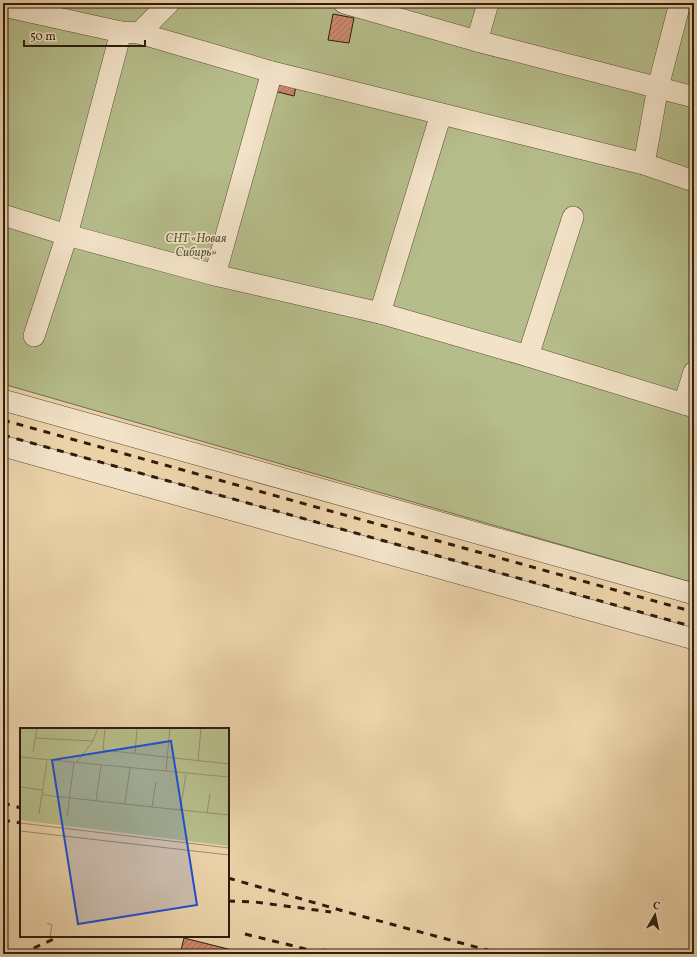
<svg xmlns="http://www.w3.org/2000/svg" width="697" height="957" font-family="Vollkorn,serif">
	<defs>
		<pattern id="building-hatch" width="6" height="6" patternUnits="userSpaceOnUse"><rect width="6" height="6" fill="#cd896f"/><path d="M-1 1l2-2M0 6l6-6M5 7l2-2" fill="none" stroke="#a76f5a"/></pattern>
	</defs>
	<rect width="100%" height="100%" fill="#ebd2a9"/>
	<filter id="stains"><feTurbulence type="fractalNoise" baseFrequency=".005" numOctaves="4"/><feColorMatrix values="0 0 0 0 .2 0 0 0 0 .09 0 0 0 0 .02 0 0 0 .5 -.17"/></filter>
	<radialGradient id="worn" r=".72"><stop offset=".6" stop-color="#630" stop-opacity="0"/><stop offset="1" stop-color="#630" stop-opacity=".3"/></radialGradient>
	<path fill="#b5bd8a" stroke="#726d4c" d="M 3,3 L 694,3 L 694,583 L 3,384 Z"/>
	<g fill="url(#building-hatch)" stroke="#2e1d0d">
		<path d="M 333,14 L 354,18 L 349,43 L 328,40 Z"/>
		<path d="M 277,78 L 297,82 L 294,96 L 274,91 Z"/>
		<path d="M 184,938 L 248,954 L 180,954 Z"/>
	</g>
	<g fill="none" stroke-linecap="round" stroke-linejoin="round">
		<g stroke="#5d4a34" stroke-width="22">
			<g id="minor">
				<path d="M 344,3 L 477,41 L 694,97"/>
				<path d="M 3,6 L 121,32 L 139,33 L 272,72 L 644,164 L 694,181"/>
				<path d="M 139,33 L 169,3"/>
				<path d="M 477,41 L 488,3"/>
				<path d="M 644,164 L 658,87 L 680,3"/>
				<path d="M 3,215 L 67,235 L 215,275 L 380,313 L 528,356"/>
				<path d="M 573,217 L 528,356 L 694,407"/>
				<path d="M 215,275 L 272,72"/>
				<path d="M 380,313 L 441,114"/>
				<path d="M 34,336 L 67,235 L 121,32"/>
				<path d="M 3,400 L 694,594"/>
				<path d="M 684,404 L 694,372"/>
				<path d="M 3,446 L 694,639"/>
			</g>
		</g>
		<use href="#minor" stroke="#f2e2c7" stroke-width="21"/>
		<g stroke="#2e1d0d" stroke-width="3" stroke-dasharray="7 7" stroke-linecap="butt">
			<path d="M 3,420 L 694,612"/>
			<path d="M 3,435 L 694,627"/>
			<path d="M 3,803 L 21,808"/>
			<path d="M 3,820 L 21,823"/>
			<path d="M 228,878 L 361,916 L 502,954"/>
			<path d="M 228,901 L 255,902 L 331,912"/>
			<path d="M 245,934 L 326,954"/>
			<path d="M 322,950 L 345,954"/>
			<path d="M 21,954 L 60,936"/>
		</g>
	</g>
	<g text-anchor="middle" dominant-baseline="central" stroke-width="3.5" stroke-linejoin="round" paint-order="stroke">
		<g font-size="12" font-style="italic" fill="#564d32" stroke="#f2e2c7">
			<text x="196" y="239">СНТ «Новая<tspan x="196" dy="14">Сибирь»</tspan></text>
		</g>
	</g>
	<g transform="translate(20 728)">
		<rect width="209" height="209" fill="#ebd2a9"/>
		<path d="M 0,0 L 209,0 L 209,118 L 0,92 Z" fill="#b5bd8a"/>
		<path fill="none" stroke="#9f8a6b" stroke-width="1" d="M 85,0 L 83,22 L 209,36M 15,10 L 73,13M 13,24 L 17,0M 115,26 L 117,0M 0,29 L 209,49M 178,33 L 181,0M 57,34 L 73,13 L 78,0M 146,43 L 150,0M 136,54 L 132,79 L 209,87M 0,59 L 22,62 L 24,67 L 132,79M 76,73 L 81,37M 105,75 L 110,40M 160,83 L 166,46M 187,85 L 190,66M 19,86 L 27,33M 47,89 L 54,34M 0,95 L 209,120M 0,103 L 209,127M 27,195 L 32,197 L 30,209"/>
		<path fill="#1d4ed8" fill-opacity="0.15" stroke="#1d4ed8" stroke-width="2" d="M 151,13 L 177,177 L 58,196 L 32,32 Z"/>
		<rect width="209" height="209" fill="none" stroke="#2e1d0d" stroke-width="2"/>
	</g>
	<rect width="697" height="957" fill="none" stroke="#ebd2a9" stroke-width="16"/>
	<rect x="4" y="4" width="689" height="949" fill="none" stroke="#2e1d0d" stroke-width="2"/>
	<rect x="8" y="8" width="681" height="941" fill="none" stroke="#2e1d0d"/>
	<g transform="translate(655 915) rotate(9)" stroke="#f2e2c7" stroke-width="3" paint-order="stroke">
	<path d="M0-3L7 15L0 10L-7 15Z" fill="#2e1d0d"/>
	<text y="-6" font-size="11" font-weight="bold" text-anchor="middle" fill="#2e1d0d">С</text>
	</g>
	<path d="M24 40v6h121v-6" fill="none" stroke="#2e1d0d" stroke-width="2"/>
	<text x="30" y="40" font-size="12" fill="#2e1d0d" stroke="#f2e2c7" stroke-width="3" paint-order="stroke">50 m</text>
	<rect width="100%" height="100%" filter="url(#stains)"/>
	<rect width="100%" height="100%" fill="url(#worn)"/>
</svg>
